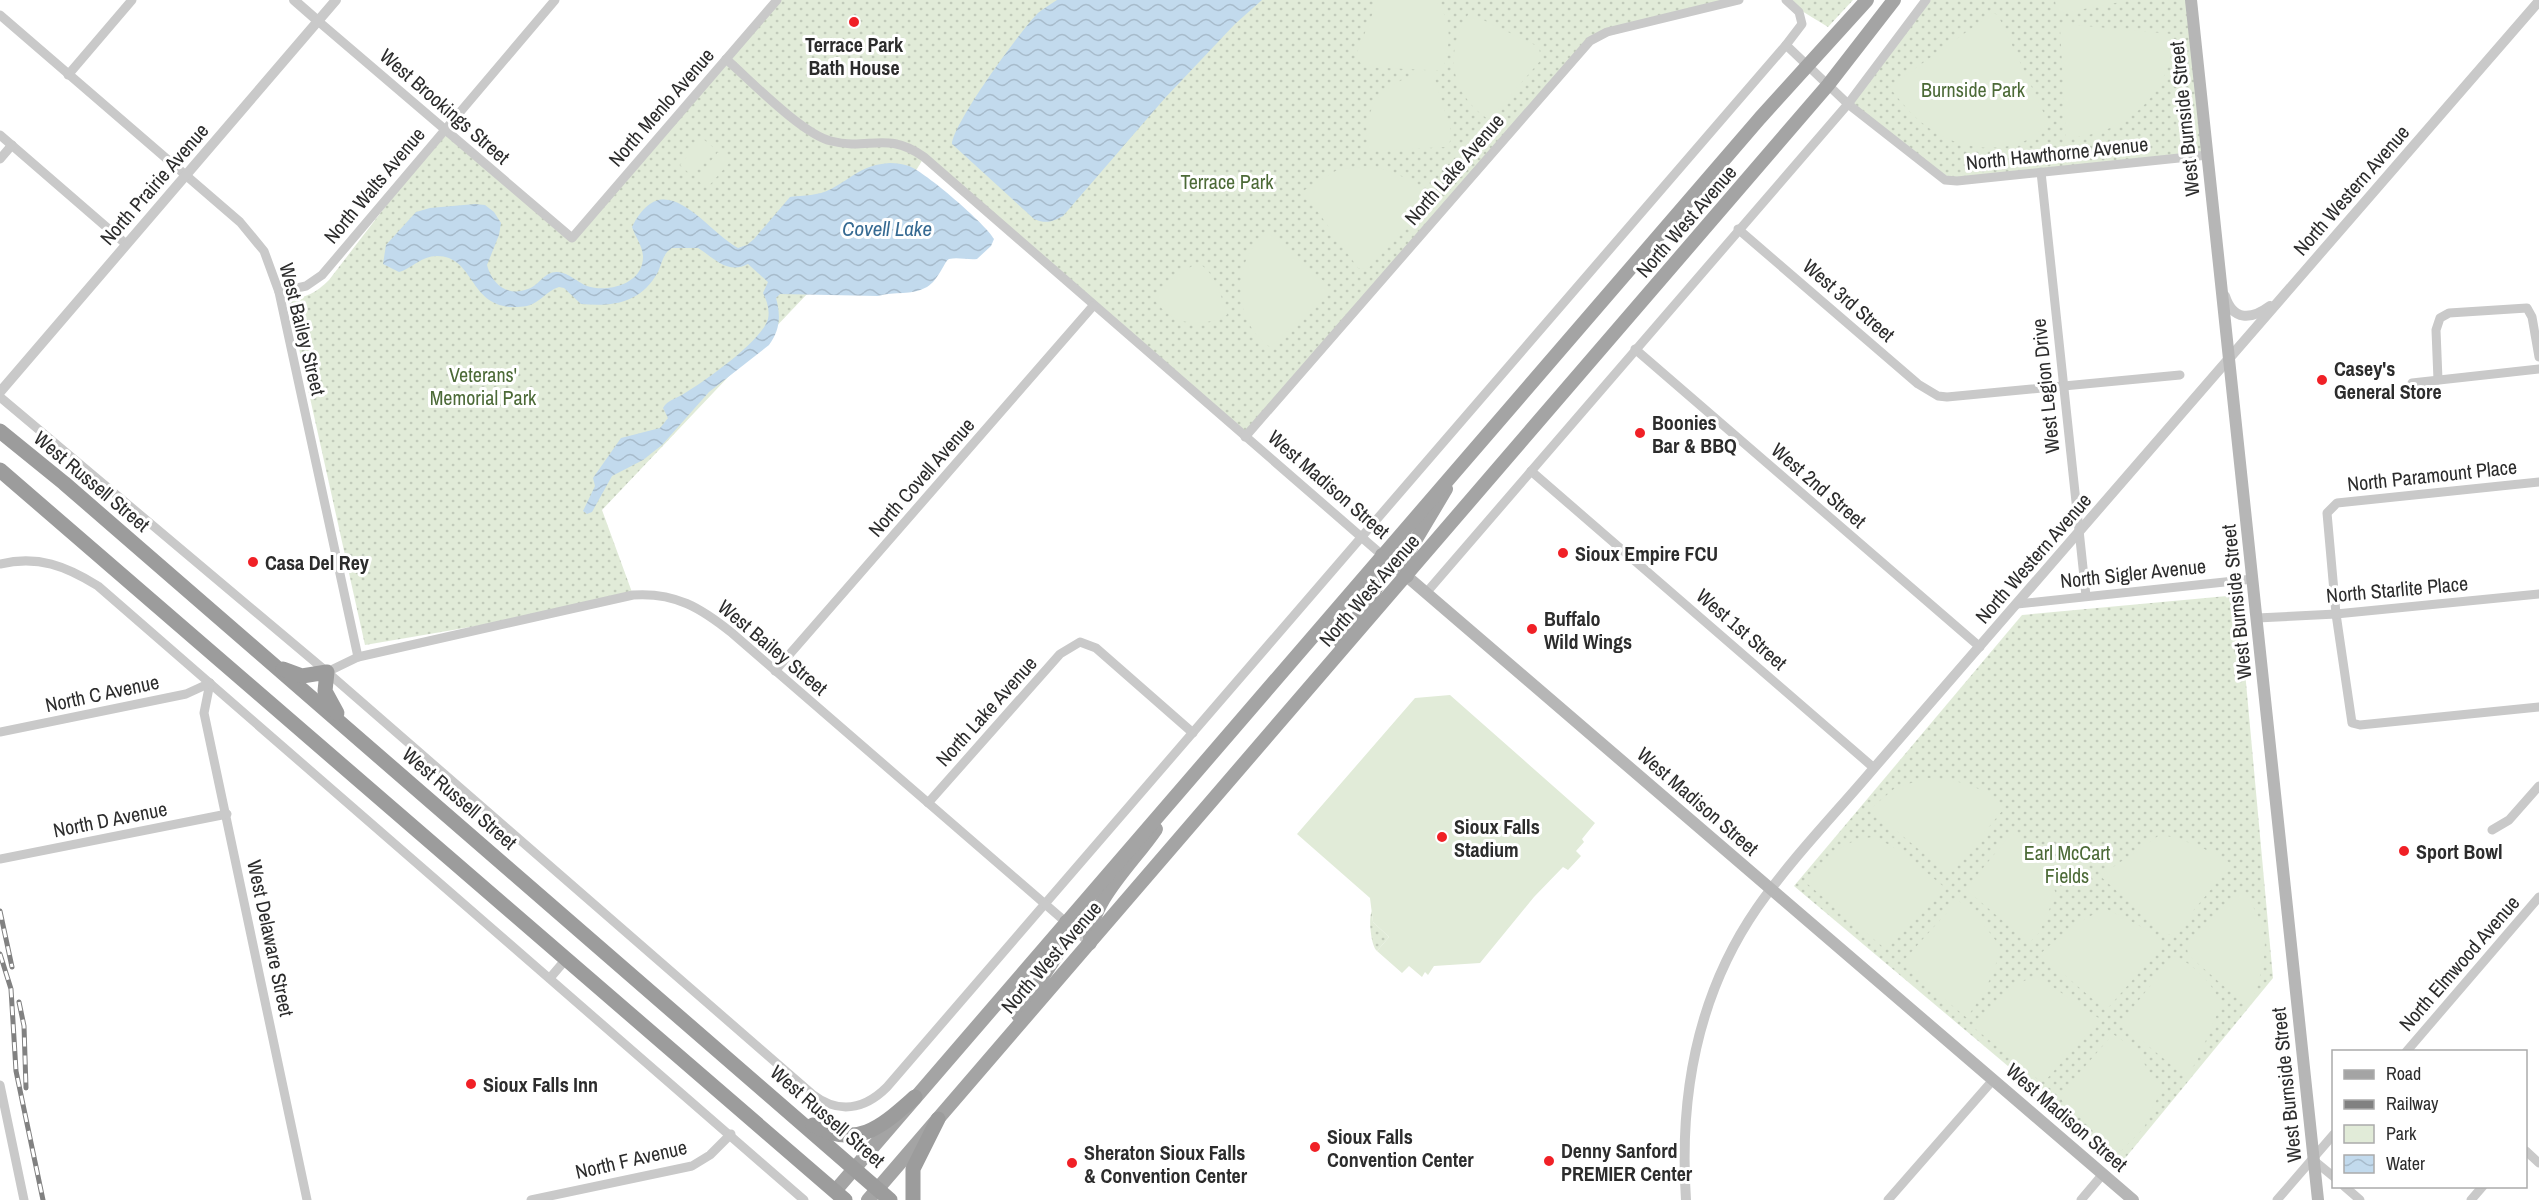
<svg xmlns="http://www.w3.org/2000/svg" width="2539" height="1200" font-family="'Archivo Narrow',sans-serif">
	<defs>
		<pattern id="green-dots" width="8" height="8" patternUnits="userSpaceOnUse" patternTransform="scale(1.5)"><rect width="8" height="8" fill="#e1ebd8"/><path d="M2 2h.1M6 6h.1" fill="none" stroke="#c1caba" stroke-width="1.8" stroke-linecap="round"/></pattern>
		<pattern id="water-waves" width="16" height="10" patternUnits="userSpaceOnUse" patternTransform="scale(1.5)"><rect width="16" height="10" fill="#c2daed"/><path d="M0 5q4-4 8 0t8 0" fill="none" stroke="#a7bbcb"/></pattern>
	</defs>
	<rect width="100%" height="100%" fill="#fff"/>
	<g fill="url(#green-dots)">
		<path d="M 777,0 L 1739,0 L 1590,41 L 1245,437 L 923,159 L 901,195 L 602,510 L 633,595 L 553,613 L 365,645 L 288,299 C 306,298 316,293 329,280 L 445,129 L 572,238 Z"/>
		<path d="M 1784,0 L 1853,0 L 1828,27 Z"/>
		<path d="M 1926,0 L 2191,0 L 2208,155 L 1945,180 L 1848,104 Z"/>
		<path d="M 2238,595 L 2273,978 L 2122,1162 L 1794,886 L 2022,615 Z"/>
		<path d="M 1372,911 L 1373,922 L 1389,937 L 1377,951 C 1371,946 1368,918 1372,911 Z"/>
	</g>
	<g fill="#e1ebd8">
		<path d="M 1378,0 L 1434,0 C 1454,18 1450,46 1443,70 L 1432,70 L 1453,137 L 1446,147 L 1369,151 C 1358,105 1387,82 1427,70 L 1363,67 L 1356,55 Z"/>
		<path d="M 2055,0 L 2131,0 L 2063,13 L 2056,8 Z"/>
		<path d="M 1469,13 L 1539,47 L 1541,60 L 1489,120 C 1449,93 1444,52 1469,13 Z"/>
		<path d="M 1993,13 L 1998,15 L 2048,122 C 2024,156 1967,153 1935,132 C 1916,121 1902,103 1889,87 Z"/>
		<path d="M 2064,24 L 2172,34 C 2175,93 2122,138 2066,137 L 2060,27 Z"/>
		<path d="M 702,138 L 714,148 L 691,175 L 680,165 Z"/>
		<path d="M 718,152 L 730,162 L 707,188 L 696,179 Z"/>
		<path d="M 1368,166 C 1392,170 1410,178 1428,196 L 1368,269 L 1358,268 L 1303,191 L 1337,170 Z"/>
		<path d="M 1267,232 L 1327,284 L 1327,295 L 1270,347 C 1232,322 1231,259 1267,232 Z"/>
		<path d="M 1197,263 C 1215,270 1222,298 1227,315 C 1200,329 1171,325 1154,299 L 1173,278 Z"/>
		<path d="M 1450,695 L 1595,823 L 1582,839 L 1584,842 L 1576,851 L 1581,856 L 1568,870 L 1563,867 L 1534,897 L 1480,963 L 1434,966 L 1428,975 L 1425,972 L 1422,977 L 1409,966 L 1402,973 L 1377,951 L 1389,937 L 1373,922 L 1370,898 L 1297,834 L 1415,698 Z"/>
		<path d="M 1927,778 C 1954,779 1981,785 2001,804 L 2002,811 L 1952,872 L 1946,872 L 1870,809 L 1895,788 Z"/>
		<path d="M 2011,834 C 2036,842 2048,870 2056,894 L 2039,933 L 2029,943 L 1969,892 L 1969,885 Z"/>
		<path d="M 2161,834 L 2197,845 L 2232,864 L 2174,934 L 2166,935 L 2100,876 Z"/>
		<path d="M 1875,837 L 1900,851 L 1943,886 L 1889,946 L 1883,947 L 1805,882 C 1824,860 1844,838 1875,837 Z"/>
		<path d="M 2241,887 C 2263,921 2271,936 2260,976 C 2257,987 2255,997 2248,1007 L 2188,955 L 2187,947 Z"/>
		<path d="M 1958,900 L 1978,917 L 2002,949 L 1987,986 L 1967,1018 L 1906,967 L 1905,959 Z"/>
		<path d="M 2105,908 L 2155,934 L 2164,944 L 2108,1008 L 2103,1008 L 2040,954 L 2069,928 Z"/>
		<path d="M 2174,956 C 2195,965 2213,983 2221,1005 L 2197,1061 L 2186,1077 L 2125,1027 L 2123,1020 Z"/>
		<path d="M 2038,977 L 2100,1019 L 2045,1081 L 2040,1081 L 1973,1027 C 1989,1008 2011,980 2038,977 Z"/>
		<path d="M 2113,1034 L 2135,1049 L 2161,1090 L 2144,1128 L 2121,1151 L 2062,1101 L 2061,1094 Z"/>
	</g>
	<g fill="url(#water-waves)">
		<path d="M 1057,0 L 1262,0 L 1235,24 L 1165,98 L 1063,216 C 1052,222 1046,224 1034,219 L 952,144 C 954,122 1020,31 1038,13 C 1044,8 1051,4 1057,0 Z"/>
		<path d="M 890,163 C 896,163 903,164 909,166 C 925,172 986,224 994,239 L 991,246 L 977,259 C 968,260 958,257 949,259 C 945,260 939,280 927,287 C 911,296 895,291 878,296 L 780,294 L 776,298 C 781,316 780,330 769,345 L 709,392 L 662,445 L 643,460 L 612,476 L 592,512 L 587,514 L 583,511 L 595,486 L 593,478 L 621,438 L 660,428 L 668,418 L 663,408 C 668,399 677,399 685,393 C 705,381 762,341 768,319 C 770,310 767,301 763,293 L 768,282 L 748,264 C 727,275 713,257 698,248 L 672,248 C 663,253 662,263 658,272 C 641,303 613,307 581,304 L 564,288 L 559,287 C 546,291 540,303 527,306 C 467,316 478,256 437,256 C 421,256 413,268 399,272 L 383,264 L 386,245 L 416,212 L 430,208 L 475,204 L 485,205 L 494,212 L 501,223 L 499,235 L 487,265 C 492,284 507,297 528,289 C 540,285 544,271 558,272 C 569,273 577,282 587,286 C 608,293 643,284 643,257 C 643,247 635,236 632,227 C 664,163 703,228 738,248 L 747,245 L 754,239 L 790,197 C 804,195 818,196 831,189 C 854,177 861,165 890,163 Z"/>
	</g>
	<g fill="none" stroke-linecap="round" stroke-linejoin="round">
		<g stroke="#c9c9c9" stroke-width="9">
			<path d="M 1786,0 L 1799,12 L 1802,24 L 1786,45 L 1848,104 L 1945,180 L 1957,181 L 2208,155"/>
			<path d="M 0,15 L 240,222 L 264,251 L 279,292 L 358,657"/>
			<path d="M 318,21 L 572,238 L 777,0"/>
			<path d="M 726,59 C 750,80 802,134 831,141 C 869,151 886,130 924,157 L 1382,555"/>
			<path d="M 68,75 L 132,0"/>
			<path d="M 0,135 L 126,244"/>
			<path d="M 0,159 L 12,145"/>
			<path d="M 2041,172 L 2086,596"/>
			<path d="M 1738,229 L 1918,384 L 1938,396 L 1947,397 L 2180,375"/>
			<path d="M 279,292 L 306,286 L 322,275 L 555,0"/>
			<path d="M 1635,349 L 1980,647"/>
			<path d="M 2438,380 L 2436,330 L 2440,318 L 2449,313 L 2527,308 L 2532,317 L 2539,357"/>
			<path d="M 2412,383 L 2539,369"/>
			<path d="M 0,397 L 327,672 L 812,1094 C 838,1114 864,1110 887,1087 L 1786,45"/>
			<path d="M 1245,437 L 1590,41 L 1607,32 L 1739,0"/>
			<path d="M 1531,471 L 1874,768"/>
			<path d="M 2539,482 L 2337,503 L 2327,513 L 2336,614 L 2352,723 L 2360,725 L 2539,707"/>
			<path d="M 0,564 C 38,555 66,566 98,586 L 804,1200"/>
			<path d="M 1426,593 L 1848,104 L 1926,0"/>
			<path d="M 2017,604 L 2253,579"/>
			<path d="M 2257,618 L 2336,614 L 2539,594"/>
			<path d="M 775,671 L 1093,306"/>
			<path d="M 327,672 L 358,657 L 633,595 C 675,592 701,608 732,633 L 1090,943"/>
			<path d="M 210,683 L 204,713 L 307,1200"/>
			<path d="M 0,732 L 186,694 L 210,683"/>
			<path d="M 928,803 L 1060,654 L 1080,642 L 1096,648 L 1193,733"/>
			<path d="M 2492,830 L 2509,820 L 2539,786"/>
			<path d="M 0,859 L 227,814"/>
			<path d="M 550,978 L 567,958"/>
			<path d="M 2406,1052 L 2539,897"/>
			<path d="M 0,1085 L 24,1200"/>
			<path d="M 2526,1151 L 2539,1163"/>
			<path d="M 2312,1159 L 2334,1177"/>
			<path d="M 2344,1186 L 2360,1200"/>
			<path d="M 531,1200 L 692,1166 L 710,1155 L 731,1134"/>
			<path d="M 1888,1200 L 1993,1080"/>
			<path d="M 2081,1200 L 2103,1174"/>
			<path d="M 2277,1200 L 2334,1134"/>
			<path d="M 2471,1200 L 2483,1186"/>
		</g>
		<g stroke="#c9c9c9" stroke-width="10">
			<path d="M 294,0 L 318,21"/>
			<path d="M 2225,296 C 2233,321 2251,320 2270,306"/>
			<path d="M 0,392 L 336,0"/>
			<path d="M 1686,1200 C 1679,1096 1697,995 1757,908 C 1792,858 1835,814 1874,768 L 2539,1"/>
		</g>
		<g stroke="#b6b6b6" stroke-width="12">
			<path d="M 2191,0 L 2318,1200"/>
			<path d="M 1382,555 L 2133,1200"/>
		</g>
		<g stroke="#a4a4a4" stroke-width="14">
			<path d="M 1407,576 L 1409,551 L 1446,489"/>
			<path d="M 1341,643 C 1354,617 1389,585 1382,555"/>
			<path d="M 1090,943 C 1088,903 1134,862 1156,829"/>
			<path d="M 1018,1015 L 1062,947 L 1066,922"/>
			<path d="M 835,1191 L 1760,118 L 1867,0"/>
			<path d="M 868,1200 L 1828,85 L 1894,0"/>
		</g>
		<g stroke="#9c9c9c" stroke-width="15">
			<path d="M 0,431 L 64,483 L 890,1200"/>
			<path d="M 0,470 L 845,1200"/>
			<path d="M 283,669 L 302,676 L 327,672 L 325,691 L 337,713"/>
			<path d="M 813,1125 C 858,1150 882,1126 915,1097"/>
			<path d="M 913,1200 L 913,1169 L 938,1119"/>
		</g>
		<g stroke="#818181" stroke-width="5">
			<g id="rail">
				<path d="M 0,911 L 12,967"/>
				<path d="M 0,954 L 11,989 L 16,1071 L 43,1200"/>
				<path d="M 19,1002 L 24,1026 L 26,1088"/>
			</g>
		</g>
		<use href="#rail" stroke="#fff" stroke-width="3" stroke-dasharray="9" stroke-linecap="butt"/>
	</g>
	<g fill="#f02026" stroke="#fff" stroke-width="2">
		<circle cx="854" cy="22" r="6"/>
		<circle cx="2322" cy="380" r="6"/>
		<circle cx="1640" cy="433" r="6"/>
		<circle cx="1563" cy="553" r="6"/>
		<circle cx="253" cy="562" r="6"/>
		<circle cx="1532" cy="629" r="6"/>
		<circle cx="1442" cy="837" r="6"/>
		<circle cx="2404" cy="851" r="6"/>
		<circle cx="471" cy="1084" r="6"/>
		<circle cx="1315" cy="1147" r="6"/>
		<circle cx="1549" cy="1161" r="6"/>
		<circle cx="1072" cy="1163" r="6"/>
	</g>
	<g text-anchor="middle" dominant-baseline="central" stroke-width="6" stroke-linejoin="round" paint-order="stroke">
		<g font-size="20" font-weight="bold" fill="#2c2c2c" stroke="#fff" text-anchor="start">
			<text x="854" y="44" text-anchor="middle">Terrace Park<tspan x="854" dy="23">Bath House</tspan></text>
			<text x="2334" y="368">Casey's<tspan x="2334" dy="23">General Store</tspan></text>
			<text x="1652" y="422">Boonies<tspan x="1652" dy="23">Bar &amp; BBQ</tspan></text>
			<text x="1575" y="553">Sioux Empire FCU</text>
			<text x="265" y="562">Casa Del Rey</text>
			<text x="1544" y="618">Buffalo<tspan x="1544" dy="23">Wild Wings</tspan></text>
			<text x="1454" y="826">Sioux Falls<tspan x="1454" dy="23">Stadium</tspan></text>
			<text x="2416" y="851">Sport Bowl</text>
			<text x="483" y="1084">Sioux Falls Inn</text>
			<text x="1327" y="1136">Sioux Falls<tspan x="1327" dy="23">Convention Center</tspan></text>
			<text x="1561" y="1150">Denny Sanford<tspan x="1561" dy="23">PREMIER Center</tspan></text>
			<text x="1084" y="1152">Sheraton Sioux Falls<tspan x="1084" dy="23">&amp; Convention Center</tspan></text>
		</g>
		<g font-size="20" fill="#4c6a37" stroke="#fff">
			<text x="1973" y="89">Burnside Park</text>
			<text x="1227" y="181">Terrace Park</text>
			<text x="483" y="374">Veterans'<tspan x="483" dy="23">Memorial Park</tspan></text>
			<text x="2067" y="852">Earl McCart<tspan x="2067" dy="23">Fields</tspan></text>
		</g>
		<g font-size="20" fill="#2c2c2c" stroke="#fff">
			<text transform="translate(445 106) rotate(41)">West Brookings Street</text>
			<text transform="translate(661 107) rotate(-49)">North Menlo Avenue</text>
			<text transform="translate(2184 119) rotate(-96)">West Burnside Street</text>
			<text transform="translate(2057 153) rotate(-6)">North Hawthorne Avenue</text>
			<text transform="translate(1454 169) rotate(-49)">North Lake Avenue</text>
			<text transform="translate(154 184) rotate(-49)">North Prairie Avenue</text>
			<text transform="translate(374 185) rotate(-50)">North Walts Avenue</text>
			<text transform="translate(2351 190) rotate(-49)">North Western Avenue</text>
			<text transform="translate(1686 221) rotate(-49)">North West Avenue</text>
			<text transform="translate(1849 300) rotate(41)">West 3rd Street</text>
			<text transform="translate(303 329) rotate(76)">West Bailey Street</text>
			<text transform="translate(2045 386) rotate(-96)">West Legion Drive</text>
			<text transform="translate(2432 475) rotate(-6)">North Paramount Place</text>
			<text transform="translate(921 477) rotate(-49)">North Covell Avenue</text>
			<text transform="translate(92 481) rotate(40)">West Russell Street</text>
			<text transform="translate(1329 484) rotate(41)">West Madison Street</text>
			<text transform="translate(1819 485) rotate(41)">West 2nd Street</text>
			<text transform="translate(2033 558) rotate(-49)">North Western Avenue</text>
			<text transform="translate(2133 573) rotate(-6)">North Sigler Avenue</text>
			<text transform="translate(2397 589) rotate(-5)">North Starlite Place</text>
			<text transform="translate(1369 590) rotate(-49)">North West Avenue</text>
			<text transform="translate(2236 602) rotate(-96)">West Burnside Street</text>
			<text transform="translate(1742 629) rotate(41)">West 1st Street</text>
			<text transform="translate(773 647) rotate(40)">West Bailey Street</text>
			<text transform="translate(102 693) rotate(-12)">North C Avenue</text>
			<text transform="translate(986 711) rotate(-48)">North Lake Avenue</text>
			<text transform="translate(460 798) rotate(41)">West Russell Street</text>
			<text transform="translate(1698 801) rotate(41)">West Madison Street</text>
			<text transform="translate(110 819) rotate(-11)">North D Avenue</text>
			<text transform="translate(271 938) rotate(78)">West Delaware Street</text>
			<text transform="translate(1051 957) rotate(-49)">North West Avenue</text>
			<text transform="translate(2459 963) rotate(-49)">North Elmwood Avenue</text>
			<text transform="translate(2286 1085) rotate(-96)">West Burnside Street</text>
			<text transform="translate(828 1116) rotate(41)">West Russell Street</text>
			<text transform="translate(2067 1117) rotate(41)">West Madison Street</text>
			<text transform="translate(631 1159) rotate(-13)">North F Avenue</text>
		</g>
		<g font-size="21" font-style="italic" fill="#366a92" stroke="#fff">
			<text x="887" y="228">Covell Lake</text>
		</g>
	</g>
	<rect x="2332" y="1050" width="195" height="138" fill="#ffffff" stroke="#ababab" stroke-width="1.5"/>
	<rect x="2344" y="1070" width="30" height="9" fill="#a4a4a4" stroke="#ababab" stroke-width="1.5"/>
	<text x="2386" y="1080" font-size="18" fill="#2c2c2c">Road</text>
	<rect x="2344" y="1100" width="30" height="9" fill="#818181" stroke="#ababab" stroke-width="1.5"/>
	<text x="2386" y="1110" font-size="18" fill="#2c2c2c">Railway</text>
	<rect x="2344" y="1125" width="30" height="18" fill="#e1ebd8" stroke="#ababab" stroke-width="1.5"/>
	<text x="2386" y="1140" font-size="18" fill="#2c2c2c">Park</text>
	<rect x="2344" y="1155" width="30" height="18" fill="url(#water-waves)" stroke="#ababab" stroke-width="1.5"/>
	<text x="2386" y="1170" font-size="18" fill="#2c2c2c">Water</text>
</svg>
